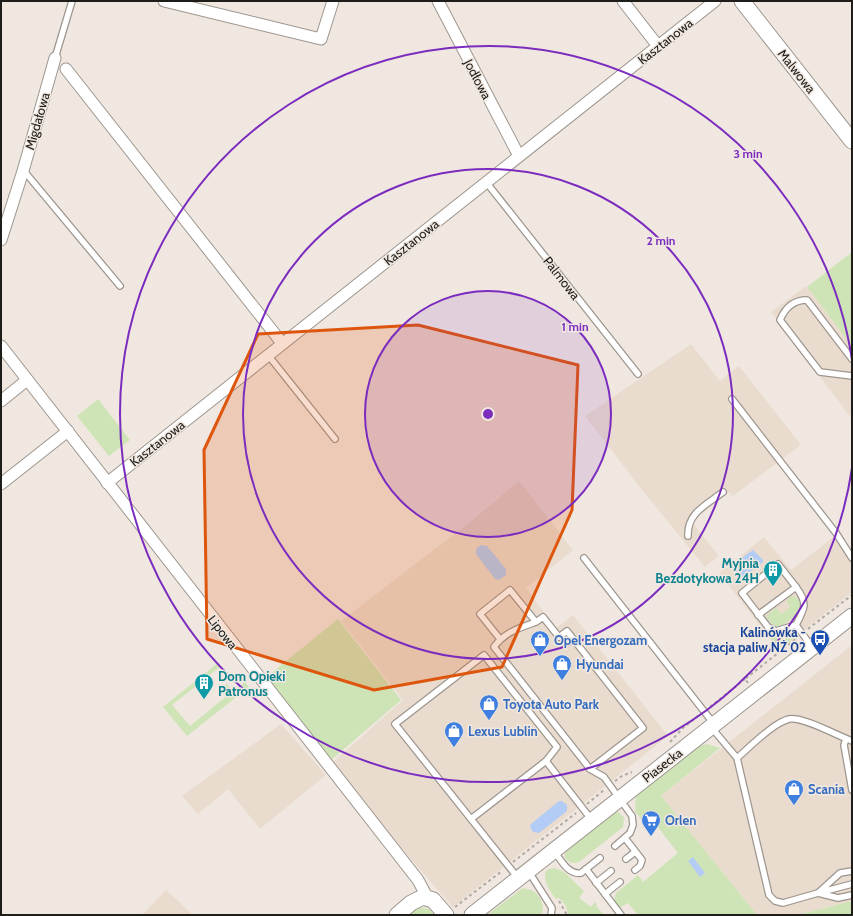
<svg xmlns="http://www.w3.org/2000/svg" width="853" height="916" font-family="Cabin,sans-serif">
	<rect width="100%" height="100%" fill="#f0e8e0"/>
	<g fill="#e9dcce">
		<path d="M 806,286 L 852,346 L 852,419 L 771,312 Z"/>
		<path d="M 691,344 L 720,381 L 739,366 L 801,445 L 733,496 L 729,492 L 692,522 L 719,556 L 705,567 L 642,490 L 585,416 Z"/>
		<path d="M 519,481 L 573,550 L 526,588 L 556,628 L 573,615 L 668,736 L 453,907 L 388,833 L 333,762 L 403,700 L 341,621 L 469,523 Z"/>
		<path d="M 836,535 L 852,558 L 852,592 L 779,650 L 719,573 L 764,537 L 791,570 Z"/>
		<path d="M 852,645 L 852,901 L 797,915 L 757,915 L 661,796 Z"/>
		<path d="M 281,724 L 326,775 L 260,829 L 228,789 L 198,814 L 182,796 Z"/>
		<path d="M 166,890 L 176,899 L 193,915 L 142,915 Z"/>
	</g>
	<g fill="#cfe4b6">
		<path d="M 852,252 L 852,346 L 807,287 Z"/>
		<path d="M 98,399 L 130,440 L 109,456 L 77,416 Z"/>
		<path d="M 790,596 C 800,595 804,607 797,614 C 792,620 782,626 775,627 L 767,618 L 767,615 L 776,608 L 782,614 L 790,607 L 787,601 Z"/>
		<path d="M 338,619 L 401,700 L 330,761 L 264,679 Z"/>
		<path d="M 792,630 L 799,634 L 779,650 L 766,633 L 780,635 Z"/>
		<path d="M 218,663 L 221,666 L 172,705 L 190,726 L 228,695 L 222,688 L 227,684 L 233,691 L 244,683 L 241,677 L 249,687 L 187,736 L 163,707 Z"/>
		<path d="M 707,744 L 720,748 L 661,796 L 757,915 L 638,915 L 628,903 L 620,908 L 614,901 L 616,893 L 638,875 L 643,882 L 678,853 L 653,821 L 647,826 L 635,812 L 636,795 L 699,746 Z"/>
		<path d="M 617,811 L 624,817 L 623,827 L 579,862 C 573,864 569,863 565,858 L 565,853 L 569,848 Z"/>
		<path d="M 555,868 L 564,872 L 584,891 L 579,898 L 591,907 L 595,902 L 597,904 L 596,906 L 604,915 L 568,915 L 566,906 L 559,898 L 556,899 C 550,891 544,883 545,872 L 549,869 Z"/>
		<path d="M 523,888 C 538,890 545,900 542,915 L 487,915 Z"/>
		<path d="M 852,901 L 852,915 L 797,915 Z"/>
		<path d="M 417,907 L 429,909 L 434,915 L 407,915 Z"/>
	</g>
	<g fill="#b2ccf5">
		<path d="M 481,545 L 487,546 L 506,569 L 506,575 L 499,580 L 495,579 L 476,554 L 476,549 Z"/>
		<path d="M 753,550 L 763,560 L 763,562 L 742,578 L 739,577 L 732,565 Z"/>
		<path d="M 559,801 L 562,801 L 567,805 L 567,811 L 539,833 L 533,832 L 530,827 L 531,824 Z"/>
		<path d="M 693,857 L 705,873 L 700,877 L 688,861 Z"/>
	</g>
	<g fill="none" stroke-linecap="round" stroke-linejoin="round">
		<g stroke="#9d968f" stroke-width="8">
			<g id="lane">
				<path d="M 55,58 L 72,1"/>
				<path d="M 24,171 L 120,286"/>
				<path d="M 486,182 L 638,374"/>
				<path d="M 268,355 L 335,439"/>
				<path d="M 852,359 L 807,300 C 794,300 785,308 780,320 L 820,372 L 852,376"/>
				<path d="M 732,399 L 836,533 L 852,558"/>
				<path d="M 688,536 C 687,513 706,505 723,492"/>
				<path d="M 584,558 L 714,724"/>
				<path d="M 796,587 L 778,564 L 742,593 L 768,627 L 776,631 L 796,625 L 812,647"/>
				<path d="M 758,615 L 796,587 C 808,603 805,608 796,625"/>
				<path d="M 500,639 L 480,614 L 510,590 L 536,622 L 543,617 L 559,637 L 567,631 L 643,728 L 590,769 L 494,647 C 505,632 519,628 536,622"/>
				<path d="M 484,655 L 557,747 L 546,761 L 471,819 L 395,724 Z"/>
				<path d="M 711,727 L 737,758 L 769,895 L 775,901 L 783,903 L 818,893 L 838,898 L 852,895"/>
				<path d="M 846,739 L 844,745 L 852,790"/>
				<path d="M 737,758 C 750,747 773,723 789,719 C 802,716 838,736 852,741"/>
				<path d="M 546,761 L 591,819"/>
				<path d="M 590,769 L 604,777 L 632,816 L 633,825 L 630,833 L 615,846"/>
				<path d="M 471,819 L 518,878"/>
				<path d="M 625,838 L 642,860 L 640,866 L 635,870"/>
				<path d="M 554,851 C 561,860 568,875 581,873 L 600,858"/>
				<path d="M 626,859 L 635,852"/>
				<path d="M 586,869 L 621,915"/>
				<path d="M 852,871 L 840,873 L 818,893 L 852,884"/>
				<path d="M 529,872 L 552,908 L 551,915"/>
				<path d="M 596,883 L 611,871"/>
				<path d="M 605,894 L 620,882"/>
			</g>
		</g>
		<g stroke="#9d968f" stroke-width="13">
			<g id="street">
				<path d="M 164,1 L 321,39 L 333,1"/>
				<path d="M 438,1 L 519,156"/>
				<path d="M 623,1 L 658,46"/>
				<path d="M 66,69 L 282,343"/>
				<path d="M 1,240 L 23,171 L 55,58"/>
				<path d="M 1,346 L 418,880 L 427,897"/>
				<path d="M 1,401 L 27,380"/>
				<path d="M 107,483 L 715,1"/>
				<path d="M 1,484 L 68,431"/>
			</g>
		</g>
		<g stroke="#9d968f" stroke-width="17">
			<g id="secondary">
				<path d="M 742,1 L 852,141"/>
				<path d="M 397,915 L 411,903 L 423,897 L 433,900 L 446,915"/>
				<path d="M 472,915 L 852,616"/>
			</g>
		</g>
		<g stroke="#b0aaa3" stroke-width="2" stroke-dasharray="3 3" stroke-linecap="butt">
			<path d="M 808,629 L 852,595"/>
			<path d="M 748,683 L 745,679 L 797,638"/>
			<path d="M 710,707 L 745,679"/>
			<path d="M 670,742 L 683,728 L 699,715"/>
			<path d="M 615,781 L 622,776 L 632,772"/>
			<path d="M 587,804 L 604,790"/>
			<path d="M 513,862 L 576,813"/>
			<path d="M 559,901 L 567,915"/>
			<path d="M 455,907 L 502,871"/>
		</g>
		<use href="#lane" stroke="#fff" stroke-width="5.5"/>
		<use href="#street" stroke="#fff" stroke-width="11"/>
		<use href="#secondary" stroke="#fff" stroke-width="15"/>
	</g>
	<path fill="#de560d" fill-opacity="0.2" stroke="#de560d" stroke-width="3" stroke-linejoin="round" d="M 418,325 L 578,365 L 572,510 L 502,667 L 374,690 L 207,639 L 204,450 L 258,334 Z"/>
	<circle cx="488" cy="414" r="123" fill="#7b2cbf" fill-opacity=".12"/>
	<g fill="none" stroke="#7b2cbf" stroke-width="2">
		<circle cx="488" cy="414" r="123"/>
		<circle cx="488" cy="414" r="245"/>
		<path d="M852 468A368 368 0 1 1 852 360"/>
	</g>
	<defs>
		<g id="building-pin" transform="scale(1)"><path d="M0 17L-7.5 6A9.5 9.5 0 1 1 7.5 6Z" fill="#0f9aa8" stroke="#f0e8e0"/><path d="M-4-6H4V6H1V3H-1V6H-4ZM-2.5-4.3h1.7v1.8h-1.7ZM.8-4.3h1.7v1.8H.8ZM-2.5-1h1.7V.8h-1.7ZM.8-1h1.7V.8H.8Z" fill="#fff"/></g>
		<g id="bus-pin" transform="scale(1)"><path d="M0 17L-7.5 6A9.5 9.5 0 1 1 7.5 6Z" fill="#1a4fb4" stroke="#f0e8e0"/><path d="M-5-6H5V4H4V6H2V4H-2V6H-4V4H-5ZM-3.5-4V0h7V-4ZM-3.5 1.2v1.5H-2V1.2ZM2 1.2v1.5H3.5V1.2Z" fill="#fff"/></g>
		<g id="shop-pin" transform="scale(1)"><path d="M0 17L-7.5 6A9.5 9.5 0 1 1 7.5 6Z" fill="#3f7fe0" stroke="#f0e8e0"/><path d="M-5-2.5h2.3a2.7 3.5 0 0 1 5.4 0H5L5.5 6h-11ZM-1.5-2.5h3a1.5 2.3 0 0 0-3 0Z" fill="#fff"/></g>
		<g id="supermarket-pin" transform="scale(1)"><path d="M0 17L-7.5 6A9.5 9.5 0 1 1 7.5 6Z" fill="#3f7fe0" stroke="#f0e8e0"/><path d="M-6-5.5h2.5l.6 2H6L4.5 2H-2.5L-4.4-4H-6ZM-1.5 3.2a1.3 1.3 0 1 0 .1 0ZM3 3.2a1.3 1.3 0 1 0 .1 0Z" fill="#fff"/></g>
	</defs>
	<g fill-rule="evenodd">
		<use href="#building-pin" x="773" y="570"/>
		<use href="#bus-pin" x="820" y="639"/>
		<use href="#shop-pin" x="540" y="640"/>
		<use href="#shop-pin" x="562" y="664"/>
		<use href="#building-pin" x="204" y="683"/>
		<use href="#shop-pin" x="489" y="704"/>
		<use href="#shop-pin" x="454" y="731"/>
		<use href="#shop-pin" x="794" y="789"/>
		<use href="#supermarket-pin" x="651" y="820"/>
	</g>
	<g text-anchor="middle" dominant-baseline="central" stroke-width="3" stroke-linejoin="round" paint-order="stroke">
		<g font-size="13" fill="#1f1d1a" stroke="#f0e8e0">
			<text transform="translate(665 41) rotate(-38)">Kasztanowa</text>
			<text transform="translate(797 71) rotate(52)">Malwowa</text>
			<text transform="translate(478 79) rotate(62)">Jodłowa</text>
			<text transform="translate(37 121) rotate(-74)">Migdałowa</text>
			<text transform="translate(411 242) rotate(-38)">Kasztanowa</text>
			<text transform="translate(562 278) rotate(52)">Palmowa</text>
			<text transform="translate(157 443) rotate(-38)">Kasztanowa</text>
			<text transform="translate(223 632) rotate(52)">Lipowa</text>
			<text transform="translate(662 765) rotate(-38)">Piasecka</text>
		</g>
		<g font-size="13" font-weight="bold" fill="#0d838f" stroke="#f0e8e0" text-anchor="end">
			<text x="759" y="563">Myjnia<tspan x="759" dy="15">Bezdotykowa 24H</tspan></text>
			<text x="218" y="676" text-anchor="start">Dom Opieki<tspan x="218" dy="15">Patronus</tspan></text>
		</g>
		<g font-size="13" font-weight="bold" fill="#164399" stroke="#f0e8e0" text-anchor="end">
			<text x="806" y="632">Kalinówka -<tspan x="806" dy="15">stacja paliw NŻ 02</tspan></text>
		</g>
		<g font-size="13" font-weight="bold" fill="#366cbe" stroke="#f0e8e0" text-anchor="start">
			<text x="554" y="640">Opel Energozam</text>
			<text x="576" y="664">Hyundai</text>
			<text x="503" y="704">Toyota Auto Park</text>
			<text x="468" y="731">Lexus Lublin</text>
			<text x="808" y="789">Scania</text>
			<text x="665" y="820">Orlen</text>
		</g>
	</g>
	<circle cx="488" cy="414" r="6" fill="#7b2cbf" stroke="#f0e8e0" stroke-width="2"/>
	<g font-size="12" text-anchor="middle" font-weight="bold" fill="#7b2cbf" stroke="#f0e8e0" stroke-width="3" stroke-linejoin="round" paint-order="stroke">
		<text x="748" y="158">3 min</text>
		<text x="661" y="245">2 min</text>
		<text x="575" y="331">1 min</text>
	</g>
	<rect width="853" height="916" fill="none" stroke="#1f1d1a" stroke-width="4"/>
</svg>
